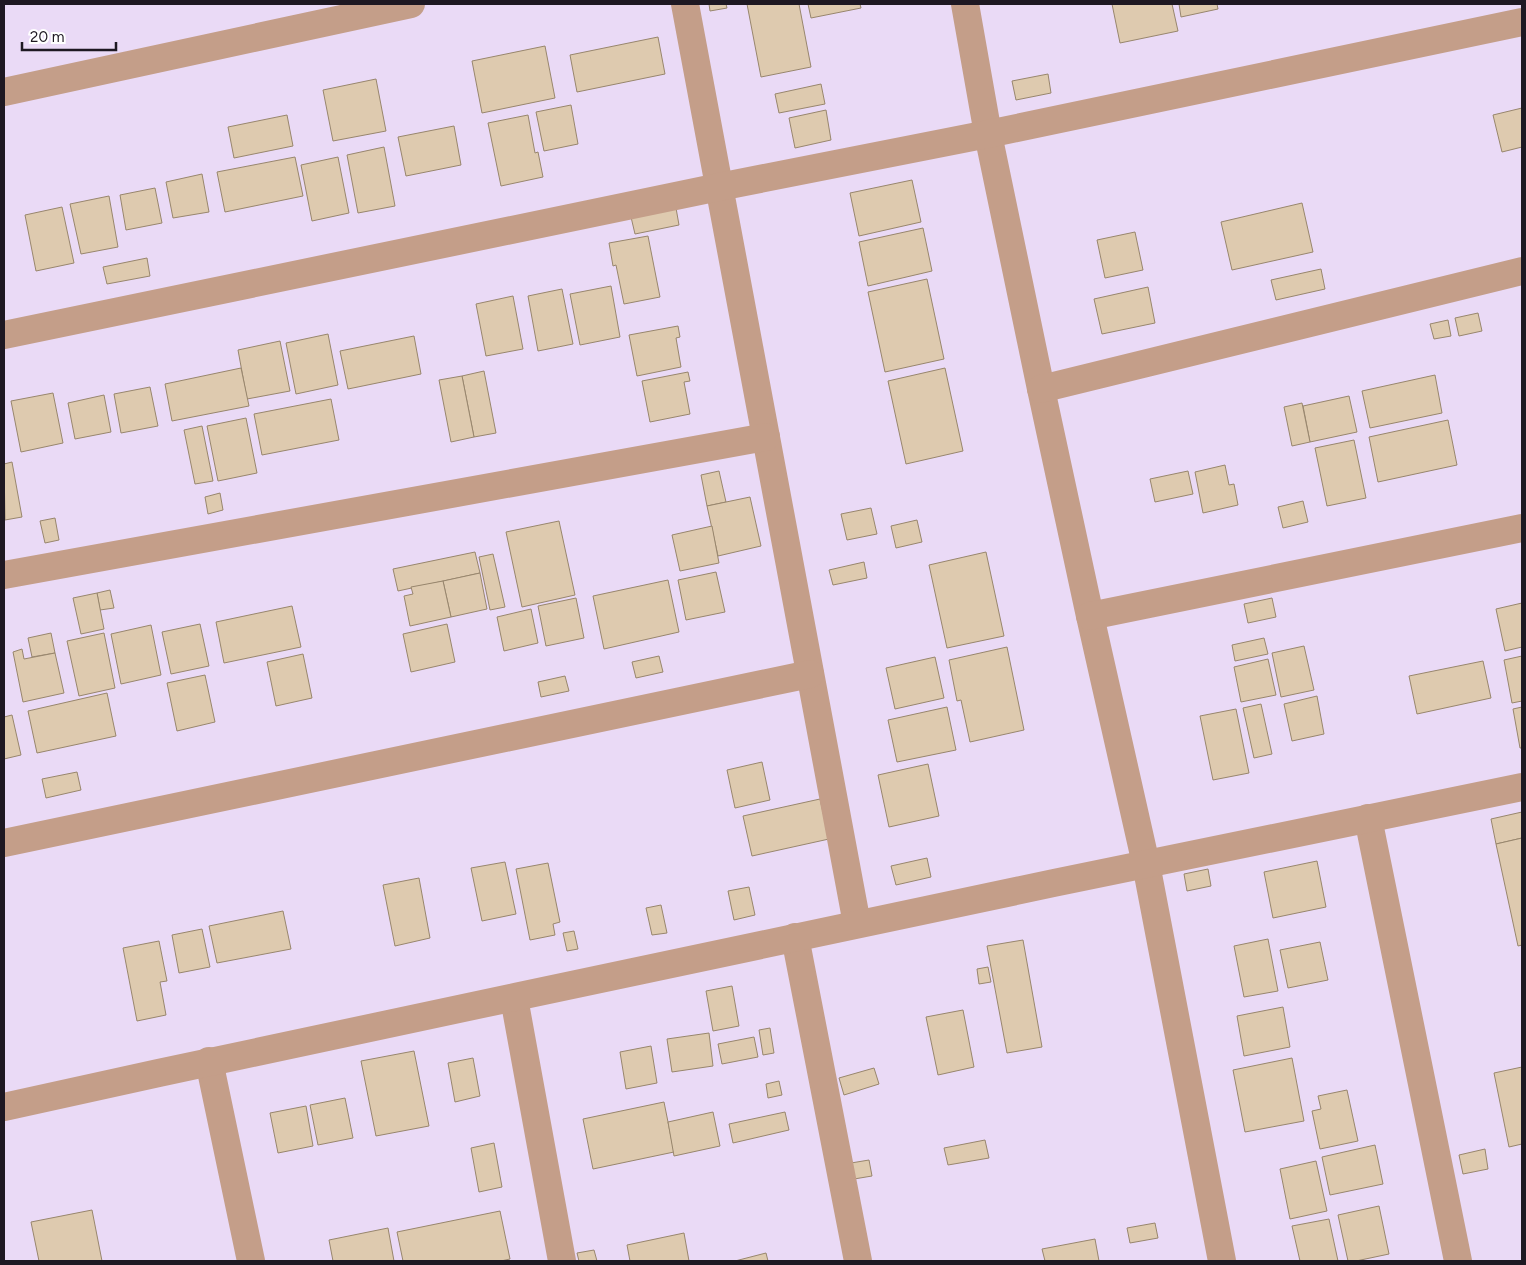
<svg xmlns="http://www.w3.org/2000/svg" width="1526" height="1265" font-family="Figtree,sans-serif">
	<rect width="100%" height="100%" fill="#eadaf6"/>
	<g fill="#decaaf" stroke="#98866d">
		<path d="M 709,4 L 726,4 L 727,8 L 710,11 Z"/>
		<path d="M 747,4 L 799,4 L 811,67 L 761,77 Z"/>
		<path d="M 808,4 L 860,4 L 861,8 L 811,18 Z"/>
		<path d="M 1112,4 L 1172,4 L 1178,31 L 1120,43 Z"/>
		<path d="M 1179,4 L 1217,4 L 1218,9 L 1181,17 Z"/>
		<path d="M 658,37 L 665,74 L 577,92 L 570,55 Z"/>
		<path d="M 545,46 L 555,98 L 482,113 L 472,61 Z"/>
		<path d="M 1048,74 L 1051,93 L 1016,100 L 1012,81 Z"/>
		<path d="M 376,79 L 386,131 L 333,141 L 323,90 Z"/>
		<path d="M 821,84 L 825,104 L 779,113 L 775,94 Z"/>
		<path d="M 571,105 L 578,144 L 544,151 L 536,112 Z"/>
		<path d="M 1522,108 L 1522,147 L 1502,152 L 1493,115 Z"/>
		<path d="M 826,110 L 831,140 L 795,148 L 789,118 Z"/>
		<path d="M 287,115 L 293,146 L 234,158 L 228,127 Z"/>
		<path d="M 528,115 L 535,153 L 538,152 L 543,177 L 501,186 L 488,123 Z"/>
		<path d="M 454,126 L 461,165 L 406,176 L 398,137 Z"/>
		<path d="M 384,147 L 395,206 L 358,213 L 347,155 Z"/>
		<path d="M 295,157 L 303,196 L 225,212 L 217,172 Z"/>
		<path d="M 338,157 L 349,213 L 312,221 L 301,165 Z"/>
		<path d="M 202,174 L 209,212 L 173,218 L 166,182 Z"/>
		<path d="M 912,180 L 921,222 L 859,236 L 850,193 Z"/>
		<path d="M 155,188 L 162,223 L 126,230 L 120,195 Z"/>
		<path d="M 109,196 L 118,247 L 81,254 L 70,204 Z"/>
		<path d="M 1302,203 L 1313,252 L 1232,270 L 1221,222 Z"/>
		<path d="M 62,207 L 74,263 L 36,271 L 25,215 Z"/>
		<path d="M 676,208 L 679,225 L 635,234 L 631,217 Z"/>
		<path d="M 923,228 L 932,271 L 868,286 L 859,242 Z"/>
		<path d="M 1135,232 L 1143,270 L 1105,278 L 1097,240 Z"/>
		<path d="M 648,236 L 660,297 L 624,304 L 616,265 L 613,266 L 609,243 Z"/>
		<path d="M 147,258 L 150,276 L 107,284 L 103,267 Z"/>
		<path d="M 1321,269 L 1325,289 L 1276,300 L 1271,280 Z"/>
		<path d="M 927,279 L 944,359 L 885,372 L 868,292 Z"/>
		<path d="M 611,286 L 620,337 L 580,345 L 570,294 Z"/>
		<path d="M 1148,287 L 1155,323 L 1102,334 L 1094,299 Z"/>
		<path d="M 562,289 L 573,344 L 538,351 L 528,296 Z"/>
		<path d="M 513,296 L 523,349 L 486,356 L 476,304 Z"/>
		<path d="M 1478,313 L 1482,331 L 1459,336 L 1455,318 Z"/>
		<path d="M 1448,320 L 1451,336 L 1434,339 L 1430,324 Z"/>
		<path d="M 678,326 L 680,337 L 676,338 L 681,367 L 637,376 L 629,335 Z"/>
		<path d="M 328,334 L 338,385 L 296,394 L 286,343 Z"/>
		<path d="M 414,336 L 421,374 L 348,389 L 340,351 Z"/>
		<path d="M 280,341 L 290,391 L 247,399 L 238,350 Z"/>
		<path d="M 241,368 L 249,406 L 172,421 L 165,384 Z"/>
		<path d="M 945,368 L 963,451 L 906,464 L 888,381 Z"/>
		<path d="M 484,371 L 496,433 L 474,437 L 462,376 Z"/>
		<path d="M 688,372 L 690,381 L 684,382 L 690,414 L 650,422 L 642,381 Z"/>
		<path d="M 1435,375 L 1442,413 L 1370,428 L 1362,391 Z"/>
		<path d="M 462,376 L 474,437 L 451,442 L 439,380 Z"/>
		<path d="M 150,387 L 158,426 L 121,433 L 114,394 Z"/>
		<path d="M 53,393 L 63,443 L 21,452 L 11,401 Z"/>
		<path d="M 104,395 L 111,432 L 75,439 L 68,403 Z"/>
		<path d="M 1349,396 L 1357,432 L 1310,442 L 1303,406 Z"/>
		<path d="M 331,399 L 339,440 L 262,455 L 254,414 Z"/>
		<path d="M 1302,403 L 1310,442 L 1292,446 L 1284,407 Z"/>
		<path d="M 246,418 L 257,473 L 218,481 L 207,426 Z"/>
		<path d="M 1448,420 L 1457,465 L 1378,482 L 1369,437 Z"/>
		<path d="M 202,426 L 213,481 L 195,484 L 184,430 Z"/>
		<path d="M 1354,440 L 1366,498 L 1327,506 L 1315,448 Z"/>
		<path d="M 12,462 L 22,517 L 5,520 L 4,464 Z"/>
		<path d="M 1225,465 L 1229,485 L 1234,484 L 1238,505 L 1203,513 L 1195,472 Z"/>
		<path d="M 719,471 L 726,502 L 707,506 L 701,475 Z"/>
		<path d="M 1188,471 L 1193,494 L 1155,502 L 1150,479 Z"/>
		<path d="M 220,493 L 223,510 L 208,514 L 205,497 Z"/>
		<path d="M 750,497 L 761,546 L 718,556 L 707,506 Z"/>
		<path d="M 1303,501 L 1308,522 L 1283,528 L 1278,507 Z"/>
		<path d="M 871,508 L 877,534 L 847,540 L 841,514 Z"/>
		<path d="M 55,518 L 59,540 L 45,543 L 40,521 Z"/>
		<path d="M 917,520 L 922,542 L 896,548 L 891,526 Z"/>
		<path d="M 559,521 L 575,595 L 522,607 L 506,532 Z"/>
		<path d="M 712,526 L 719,563 L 680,571 L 672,535 Z"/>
		<path d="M 475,552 L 480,573 L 398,591 L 393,569 Z"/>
		<path d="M 986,552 L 1004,636 L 947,648 L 929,565 Z"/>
		<path d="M 493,554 L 505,607 L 490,610 L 479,557 Z"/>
		<path d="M 864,562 L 867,578 L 833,585 L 829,570 Z"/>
		<path d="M 716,572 L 725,612 L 686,620 L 678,580 Z"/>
		<path d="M 480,573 L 487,609 L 451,617 L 443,581 Z"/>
		<path d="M 668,580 L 679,632 L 604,649 L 593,596 Z"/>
		<path d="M 443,581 L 451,617 L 410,626 L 404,596 L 413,594 L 411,587 Z"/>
		<path d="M 110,590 L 114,608 L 100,610 L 97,593 Z"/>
		<path d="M 97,593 L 104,629 L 81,634 L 73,598 Z"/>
		<path d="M 576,598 L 584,638 L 546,646 L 538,606 Z"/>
		<path d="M 1272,598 L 1276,617 L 1248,623 L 1244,604 Z"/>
		<path d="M 1522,603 L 1522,647 L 1505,651 L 1496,609 Z"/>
		<path d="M 292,606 L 301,647 L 224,663 L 216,622 Z"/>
		<path d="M 531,609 L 538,643 L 504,651 L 497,617 Z"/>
		<path d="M 200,624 L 209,666 L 171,674 L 162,632 Z"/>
		<path d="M 447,624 L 455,662 L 411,672 L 403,634 Z"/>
		<path d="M 151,625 L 161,675 L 121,684 L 111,634 Z"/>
		<path d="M 51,633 L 55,653 L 32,657 L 28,638 Z"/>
		<path d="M 104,633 L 115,688 L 79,696 L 67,641 Z"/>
		<path d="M 1264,638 L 1268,654 L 1235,661 L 1232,645 Z"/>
		<path d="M 1304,646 L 1314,690 L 1281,697 L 1272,653 Z"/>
		<path d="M 1007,647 L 1024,730 L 970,742 L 961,700 L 957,701 L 949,660 Z"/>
		<path d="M 22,649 L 24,659 L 55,653 L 64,693 L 23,702 L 13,652 Z"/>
		<path d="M 303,654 L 312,698 L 276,706 L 267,662 Z"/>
		<path d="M 659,656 L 663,672 L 636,678 L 632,662 Z"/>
		<path d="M 1522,656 L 1522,701 L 1512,703 L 1504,660 Z"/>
		<path d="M 935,657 L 944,698 L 895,709 L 886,668 Z"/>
		<path d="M 1268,659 L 1276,695 L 1241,702 L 1234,667 Z"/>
		<path d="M 1483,661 L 1491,698 L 1417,714 L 1409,676 Z"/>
		<path d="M 205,675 L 215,722 L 177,731 L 167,683 Z"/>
		<path d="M 565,676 L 569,691 L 541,697 L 538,682 Z"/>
		<path d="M 107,693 L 116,736 L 37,753 L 28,711 Z"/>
		<path d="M 1317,696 L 1324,734 L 1292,741 L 1284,704 Z"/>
		<path d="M 1261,704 L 1272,754 L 1254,758 L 1243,708 Z"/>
		<path d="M 947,707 L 956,750 L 897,762 L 888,720 Z"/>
		<path d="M 1522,707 L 1522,748 L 1520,748 L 1513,709 Z"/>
		<path d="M 1236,709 L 1249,773 L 1213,780 L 1200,716 Z"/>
		<path d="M 12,715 L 21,755 L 4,759 L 4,717 Z"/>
		<path d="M 762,762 L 770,800 L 735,808 L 727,770 Z"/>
		<path d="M 928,764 L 939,816 L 889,827 L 878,775 Z"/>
		<path d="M 77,772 L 81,790 L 46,798 L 42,779 Z"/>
		<path d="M 820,799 L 829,839 L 752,856 L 743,816 Z"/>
		<path d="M 1522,812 L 1522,838 L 1496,844 L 1491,819 Z"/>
		<path d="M 1522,838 L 1522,945 L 1518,946 L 1496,844 Z"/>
		<path d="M 927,858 L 931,877 L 896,885 L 891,866 Z"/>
		<path d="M 1317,861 L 1326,907 L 1273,918 L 1264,872 Z"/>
		<path d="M 505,862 L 516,914 L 482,921 L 471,868 Z"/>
		<path d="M 548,863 L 560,922 L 553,924 L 555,935 L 530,940 L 516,869 Z"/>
		<path d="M 1208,869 L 1211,886 L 1187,891 L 1184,874 Z"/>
		<path d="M 419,878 L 430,938 L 395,946 L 383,885 Z"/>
		<path d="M 749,887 L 755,915 L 734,920 L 728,891 Z"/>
		<path d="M 661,905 L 667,933 L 652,935 L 646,908 Z"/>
		<path d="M 283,911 L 291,949 L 217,963 L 209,926 Z"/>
		<path d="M 202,929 L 210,967 L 179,973 L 172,935 Z"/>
		<path d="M 574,931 L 578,949 L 567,951 L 563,933 Z"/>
		<path d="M 1268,939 L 1278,991 L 1244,997 L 1234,946 Z"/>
		<path d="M 1023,940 L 1042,1047 L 1007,1053 L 987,946 Z"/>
		<path d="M 159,941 L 167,981 L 160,982 L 166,1015 L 137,1021 L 123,948 Z"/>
		<path d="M 1320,942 L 1328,980 L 1288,988 L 1280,950 Z"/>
		<path d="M 988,967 L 991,982 L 979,984 L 977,969 Z"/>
		<path d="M 732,986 L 739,1026 L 713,1031 L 706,991 Z"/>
		<path d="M 1283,1007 L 1290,1047 L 1244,1056 L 1237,1016 Z"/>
		<path d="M 963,1010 L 974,1067 L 938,1075 L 926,1017 Z"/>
		<path d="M 770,1028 L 774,1053 L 763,1055 L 759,1030 Z"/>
		<path d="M 709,1033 L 713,1066 L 672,1072 L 667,1039 Z"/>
		<path d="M 754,1037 L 758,1057 L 722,1064 L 718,1044 Z"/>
		<path d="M 651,1046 L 657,1083 L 626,1089 L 620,1052 Z"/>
		<path d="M 414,1051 L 429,1126 L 376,1136 L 361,1061 Z"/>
		<path d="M 473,1058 L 480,1096 L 455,1102 L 448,1063 Z"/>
		<path d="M 1292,1058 L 1304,1121 L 1245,1132 L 1233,1070 Z"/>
		<path d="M 1522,1067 L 1522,1144 L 1509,1147 L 1494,1073 Z"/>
		<path d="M 874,1068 L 879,1084 L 844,1095 L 839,1078 Z"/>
		<path d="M 779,1081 L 782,1095 L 768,1098 L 766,1084 Z"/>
		<path d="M 1347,1090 L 1358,1141 L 1320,1149 L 1312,1111 L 1321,1109 L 1318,1096 Z"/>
		<path d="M 345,1098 L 353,1138 L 318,1145 L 310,1105 Z"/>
		<path d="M 664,1102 L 674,1152 L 593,1169 L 583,1119 Z"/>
		<path d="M 306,1106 L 313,1146 L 278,1153 L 270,1113 Z"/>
		<path d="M 713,1112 L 720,1146 L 674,1156 L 668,1122 Z"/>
		<path d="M 785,1112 L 789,1130 L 733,1143 L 729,1124 Z"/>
		<path d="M 985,1140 L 989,1158 L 948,1165 L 944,1148 Z"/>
		<path d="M 494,1143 L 502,1187 L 479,1192 L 471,1148 Z"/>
		<path d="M 1375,1145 L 1383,1184 L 1330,1195 L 1322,1157 Z"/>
		<path d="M 1485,1149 L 1488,1169 L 1463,1174 L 1459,1155 Z"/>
		<path d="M 869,1160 L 872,1176 L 854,1179 L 851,1163 Z"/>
		<path d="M 1316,1161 L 1327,1211 L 1290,1219 L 1280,1169 Z"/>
		<path d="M 1379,1206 L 1389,1254 L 1356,1261 L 1348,1261 L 1338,1215 Z"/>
		<path d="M 92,1210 L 102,1261 L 39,1261 L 31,1222 Z"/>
		<path d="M 500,1211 L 510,1259 L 501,1261 L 403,1261 L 397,1232 Z"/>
		<path d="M 1329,1219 L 1338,1261 L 1300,1261 L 1292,1226 Z"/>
		<path d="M 1155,1223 L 1158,1238 L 1130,1243 L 1127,1228 Z"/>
		<path d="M 388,1228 L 394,1261 L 333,1261 L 329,1240 Z"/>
		<path d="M 684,1233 L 689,1261 L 630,1261 L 627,1245 Z"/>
		<path d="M 1095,1239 L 1099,1261 L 1045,1261 L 1042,1249 Z"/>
		<path d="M 594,1250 L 597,1261 L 579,1261 L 577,1253 Z"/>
		<path d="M 766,1253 L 768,1261 L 735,1261 Z"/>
	</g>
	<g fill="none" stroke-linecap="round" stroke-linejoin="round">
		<g stroke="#c49e89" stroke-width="28">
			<path d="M 685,4 L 857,924"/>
			<path d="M 965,4 L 988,134 L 1041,389 L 1090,616 L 1146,864 L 1222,1261"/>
			<path d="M 4,92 L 411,4"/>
			<path d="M 4,335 L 719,187 L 988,134 L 1522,22"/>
			<path d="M 1041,389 L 1522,271"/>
			<path d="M 4,575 L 766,437"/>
			<path d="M 1090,616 L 1522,528"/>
			<path d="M 1368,818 L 1458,1261"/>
			<path d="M 4,843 L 810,674"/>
			<path d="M 795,937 L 858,1261"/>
			<path d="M 514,998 L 562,1261"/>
			<path d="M 209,1061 L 251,1261"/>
			<path d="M 4,1107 C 174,1069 344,1033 515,997 C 850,926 1186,854 1522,787"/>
		</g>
	</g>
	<rect width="1526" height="1265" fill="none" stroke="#1e1822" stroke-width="10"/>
	<path d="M22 42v8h94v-8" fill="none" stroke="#1e1822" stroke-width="2.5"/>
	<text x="30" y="42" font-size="15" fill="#1e1822" stroke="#ffffff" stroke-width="4" paint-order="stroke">20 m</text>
</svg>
